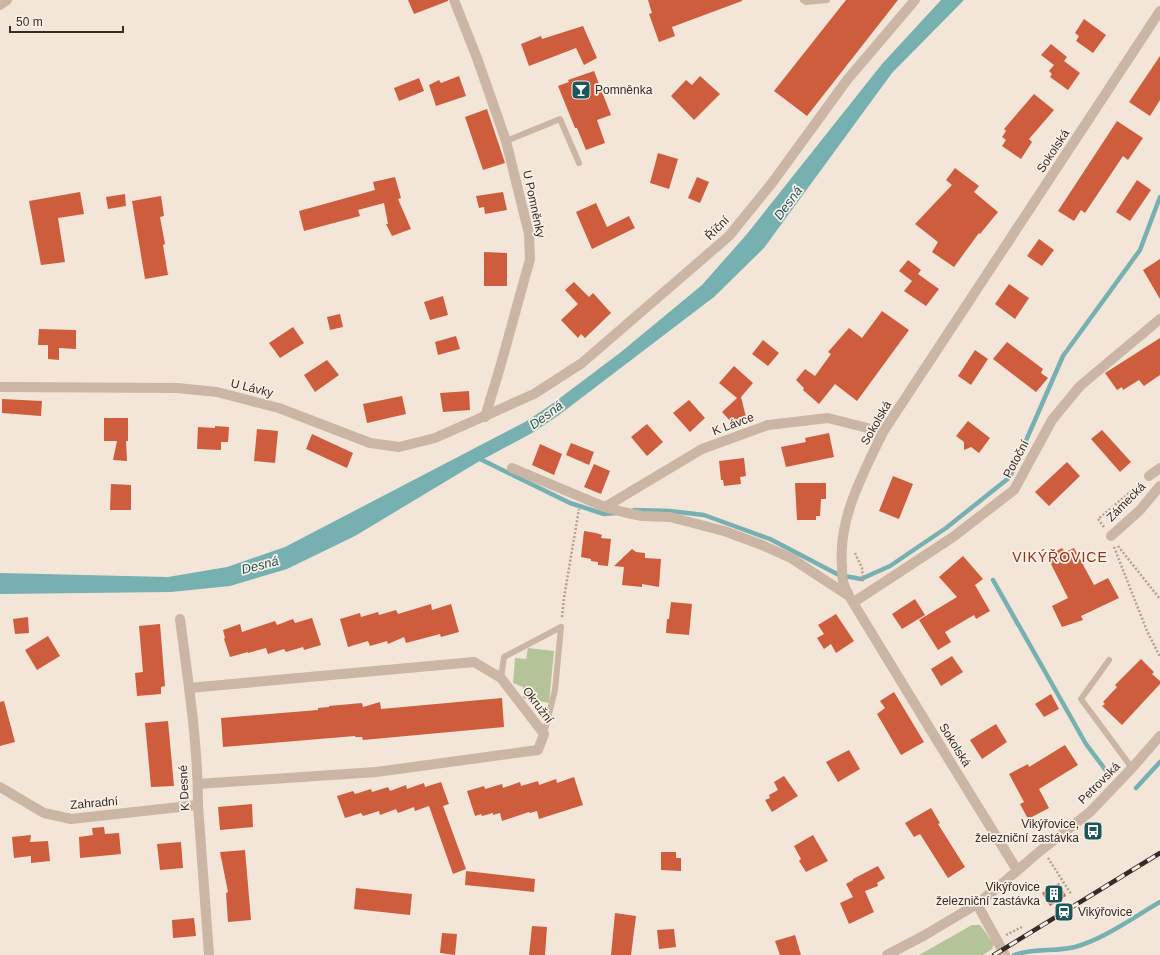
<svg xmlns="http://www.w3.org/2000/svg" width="1160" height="955" font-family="Arial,sans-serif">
	<rect width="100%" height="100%" fill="#f3e6d9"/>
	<g fill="#b5c398">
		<path d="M 528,648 L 554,651 L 549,703 L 523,698 L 523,687 L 513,683 L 515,658 L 526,659 Z"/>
		<path d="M 972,925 L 980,925 L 994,944 L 992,949 L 983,955 L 919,955 Z"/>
	</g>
	<path fill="#77b0b1" d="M 941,0 L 964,0 L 892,73 L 764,248 L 714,297 L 559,415 L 532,433 L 478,462 L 355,536 L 287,569 L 230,586 L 171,592 L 0,594 L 0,573 L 168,577 L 227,567 L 285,547 L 525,422 L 552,404 L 621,352 L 702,285 L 747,234 L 882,64 Z"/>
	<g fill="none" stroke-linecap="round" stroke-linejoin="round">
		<g stroke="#77b0b1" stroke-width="4.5">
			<path d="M 476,457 L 570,503 L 604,514 L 616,513"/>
			<path d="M 634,510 L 670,511 L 704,515 L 770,539 L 839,575 L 861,579 L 890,566 L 946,528 L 1010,477 L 1063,356 L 1140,250 L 1160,197"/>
			<path d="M 993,580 L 1086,744 L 1107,772"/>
			<path d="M 1136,788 L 1160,762"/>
			<path d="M 1014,955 C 1033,948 1055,952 1075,947 C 1104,939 1134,917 1160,902"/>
		</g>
	</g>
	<g fill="#cd5d3d">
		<path d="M 408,0 L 448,0 L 448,1 L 414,14 Z"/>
		<path d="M 648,0 L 742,0 L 742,1 L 672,27 L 675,36 L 659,42 L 649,14 L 652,13 Z"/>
		<path d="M 846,0 L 898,0 L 807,116 L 774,91 Z"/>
		<path d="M 1084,19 L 1106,35 L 1093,53 L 1076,41 L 1079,36 L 1075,33 Z"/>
		<path d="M 583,26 L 597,58 L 584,65 L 576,48 L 529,66 L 521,44 L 541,36 L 542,39 Z"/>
		<path d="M 1051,44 L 1067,57 L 1064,61 L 1080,73 L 1068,90 L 1050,77 L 1052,74 L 1049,71 L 1054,65 L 1041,55 Z"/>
		<path d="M 1160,56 L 1160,100 L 1150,116 L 1129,102 Z"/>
		<path d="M 594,71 L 611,115 L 597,120 L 605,143 L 586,150 L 577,128 L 575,128 L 558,86 L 569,82 L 568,80 Z"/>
		<path d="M 459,76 L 466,96 L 436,106 L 429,85 L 439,80 L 441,83 Z"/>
		<path d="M 700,76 L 720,94 L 694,120 L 671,96 L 686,80 L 692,85 Z"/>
		<path d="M 419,78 L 424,91 L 399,101 L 394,88 Z"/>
		<path d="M 1034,94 L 1054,110 L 1029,139 L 1032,142 L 1021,159 L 1002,146 L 1006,140 L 1002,137 L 1006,131 L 1004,129 Z"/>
		<path d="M 487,109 L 505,163 L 483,170 L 465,117 Z"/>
		<path d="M 1117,121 L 1143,138 L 1128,160 L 1123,156 L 1085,213 L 1081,210 L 1074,221 L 1058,211 Z"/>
		<path d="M 658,153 L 678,159 L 669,189 L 650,183 Z"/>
		<path d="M 955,168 L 979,186 L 974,192 L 998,212 L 980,234 L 979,233 L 954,267 L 932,252 L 938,242 L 915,224 L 952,185 L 946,180 Z"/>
		<path d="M 395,177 L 401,198 L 398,199 L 411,229 L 392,236 L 386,224 L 388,224 L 384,203 L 358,210 L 360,216 L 304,231 L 299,211 L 375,190 L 373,182 Z"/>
		<path d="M 697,177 L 709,182 L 700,203 L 688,198 Z"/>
		<path d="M 1137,180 L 1151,190 L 1130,221 L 1116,212 Z"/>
		<path d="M 80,192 L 84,214 L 58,218 L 65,262 L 41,265 L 29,201 Z"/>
		<path d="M 503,192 L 507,210 L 485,214 L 484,207 L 479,208 L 476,196 Z"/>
		<path d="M 125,194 L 126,206 L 108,209 L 106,197 Z"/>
		<path d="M 161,196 L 164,216 L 160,217 L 165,244 L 163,245 L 168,275 L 145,279 L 132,201 Z"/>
		<path d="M 596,203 L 607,227 L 629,216 L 635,228 L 592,249 L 576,212 Z"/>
		<path d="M 1039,239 L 1054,250 L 1042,266 L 1027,256 Z"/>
		<path d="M 484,252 L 507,253 L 507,286 L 484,286 Z"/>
		<path d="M 1160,259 L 1160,299 L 1143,270 Z"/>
		<path d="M 908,260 L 921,270 L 918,274 L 939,289 L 926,306 L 904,291 L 912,281 L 899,271 Z"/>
		<path d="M 574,282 L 589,297 L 593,293 L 611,313 L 585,338 L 581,334 L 578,338 L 561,320 L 578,304 L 565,290 Z"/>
		<path d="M 1009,284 L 1029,298 L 1015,319 L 995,304 Z"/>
		<path d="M 443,296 L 448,315 L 430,320 L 424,302 Z"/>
		<path d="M 882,311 L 909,330 L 857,401 L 835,384 L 819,404 L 803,390 L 804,388 L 796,380 L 805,369 L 815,376 L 831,354 L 828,352 L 849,328 L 862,338 Z"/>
		<path d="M 340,314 L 343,327 L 330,330 L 327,317 Z"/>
		<path d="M 293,327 L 304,343 L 280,358 L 269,343 Z"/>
		<path d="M 39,329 L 76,330 L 76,349 L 59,348 L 59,360 L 48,359 L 48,345 L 38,345 Z"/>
		<path d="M 456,336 L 460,349 L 438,355 L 435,342 Z"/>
		<path d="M 1160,338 L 1160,375 L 1144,386 L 1139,380 L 1123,390 L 1122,387 L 1117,390 L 1105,373 Z"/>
		<path d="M 763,340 L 779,353 L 768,366 L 752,354 Z"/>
		<path d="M 1007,342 L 1043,369 L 1041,373 L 1048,378 L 1036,392 L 993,359 Z"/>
		<path d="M 975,350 L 988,359 L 971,385 L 958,376 Z"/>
		<path d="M 327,360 L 339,375 L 315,392 L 304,375 Z"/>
		<path d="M 734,366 L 753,383 L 741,397 L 747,421 L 733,424 L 722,412 L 737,398 L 719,383 Z"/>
		<path d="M 469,391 L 470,410 L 443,412 L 440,393 Z"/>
		<path d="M 402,396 L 406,414 L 367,423 L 363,404 Z"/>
		<path d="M 2,399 L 42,401 L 41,416 L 2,413 Z"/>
		<path d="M 689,400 L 705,418 L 690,432 L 673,413 Z"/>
		<path d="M 104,418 L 128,418 L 128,441 L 126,441 L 127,461 L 113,460 L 117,441 L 104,441 Z"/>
		<path d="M 968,421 L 990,438 L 979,453 L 971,447 L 964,450 L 964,442 L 956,436 Z"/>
		<path d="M 647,424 L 663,442 L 647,456 L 631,437 Z"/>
		<path d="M 215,426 L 229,427 L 228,442 L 221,442 L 221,450 L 197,449 L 198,427 L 215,428 Z"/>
		<path d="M 257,429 L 278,431 L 275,463 L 254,461 Z"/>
		<path d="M 1102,430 L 1131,462 L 1120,472 L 1091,439 Z"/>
		<path d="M 829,433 L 834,457 L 786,467 L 781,447 L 806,442 L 805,438 Z"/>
		<path d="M 312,434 L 353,453 L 347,468 L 306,449 Z"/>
		<path d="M 571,443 L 594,452 L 589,465 L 566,455 Z"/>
		<path d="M 540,444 L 562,454 L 554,475 L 532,465 Z"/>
		<path d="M 744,458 L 746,476 L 740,477 L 741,484 L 724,486 L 723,480 L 721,480 L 719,461 Z"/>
		<path d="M 1067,462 L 1080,476 L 1049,506 L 1035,492 Z"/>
		<path d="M 594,464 L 610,471 L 601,494 L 584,487 Z"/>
		<path d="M 893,476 L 913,484 L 899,519 L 879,511 Z"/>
		<path d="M 795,483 L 826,483 L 826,499 L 821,499 L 820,516 L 816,516 L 816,520 L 797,520 Z"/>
		<path d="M 111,484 L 131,485 L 131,510 L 110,510 Z"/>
		<path d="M 584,531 L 596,533 L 602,535 L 601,538 L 611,539 L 608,566 L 598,565 L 598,562 L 591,561 L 591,559 L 581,557 Z"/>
		<path d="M 1062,548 L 1065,552 L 1074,548 L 1094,585 L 1108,578 L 1119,598 L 1081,616 L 1083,620 L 1062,627 L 1052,606 L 1068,598 L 1047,556 Z"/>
		<path d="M 632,549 L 636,552 L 645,553 L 645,558 L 661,559 L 659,587 L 642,584 L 642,587 L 622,585 L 624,567 L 614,566 Z"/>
		<path d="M 963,556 L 983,579 L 975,585 L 990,611 L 976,619 L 974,615 L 945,632 L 951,642 L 938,650 L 919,620 L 957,597 L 939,577 Z"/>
		<path d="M 915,599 L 925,615 L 902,629 L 892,614 Z"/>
		<path d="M 671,602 L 692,604 L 689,635 L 666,633 L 667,619 L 669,619 Z"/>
		<path d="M 431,604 L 432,610 L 451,604 L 459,632 L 441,637 L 440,634 L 406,643 L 404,637 L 388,644 L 387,641 L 370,646 L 368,641 L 348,647 L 340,619 L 360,613 L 361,617 L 378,612 L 379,615 L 396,610 L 398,614 Z"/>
		<path d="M 836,614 L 854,641 L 836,653 L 831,644 L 824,649 L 817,638 L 824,634 L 818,625 Z"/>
		<path d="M 28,617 L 29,633 L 15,634 L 13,619 Z"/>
		<path d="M 312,618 L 321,645 L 304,650 L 303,647 L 286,652 L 284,649 L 268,654 L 266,648 L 248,653 L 248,652 L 230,657 L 224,639 L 225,638 L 223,630 L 240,624 L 242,632 L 275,621 L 277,625 L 293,619 L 295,623 Z"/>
		<path d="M 160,624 L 165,686 L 161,687 L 161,694 L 137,696 L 135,673 L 143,672 L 139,626 Z"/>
		<path d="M 48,636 L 60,656 L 37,670 L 25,650 Z"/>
		<path d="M 952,656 L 963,672 L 941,686 L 931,669 Z"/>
		<path d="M 1141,659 L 1154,672 L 1152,674 L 1160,681 L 1160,684 L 1122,725 L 1102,706 L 1105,704 L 1103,702 L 1117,687 L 1115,685 Z"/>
		<path d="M 894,692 L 924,742 L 901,755 L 877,714 L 885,708 L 880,701 Z"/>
		<path d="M 1051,694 L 1059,709 L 1044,717 L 1035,704 Z"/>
		<path d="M 502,698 L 504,727 L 363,740 L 362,737 L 355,737 L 355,736 L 223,747 L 221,718 L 318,710 L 318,708 L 329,707 L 329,706 L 362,703 L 363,707 L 380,702 L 381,709 Z"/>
		<path d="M 4,701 L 15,742 L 0,746 L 0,702 Z"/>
		<path d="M 168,721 L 174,786 L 151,787 L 145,723 Z"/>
		<path d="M 996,724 L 1007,742 L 982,759 L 970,740 Z"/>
		<path d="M 1065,745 L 1078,765 L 1039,789 L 1049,808 L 1028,819 L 1020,804 L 1024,802 L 1009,774 L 1028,764 L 1029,767 Z"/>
		<path d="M 849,750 L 860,769 L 838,782 L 826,762 Z"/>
		<path d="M 784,776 L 798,796 L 772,812 L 765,800 L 770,798 L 769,795 L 778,790 L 774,782 Z"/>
		<path d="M 574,777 L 583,805 L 539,819 L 537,811 L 530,813 L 529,812 L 502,821 L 500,813 L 493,815 L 493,813 L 482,816 L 481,814 L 475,816 L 467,791 L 484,786 L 485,789 L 502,784 L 503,788 L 520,782 L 521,786 L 538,781 L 539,785 L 556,779 L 557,783 Z"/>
		<path d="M 441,782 L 449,804 L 443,806 L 466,869 L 453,874 L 429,806 L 415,811 L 414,807 L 398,813 L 396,809 L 380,815 L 379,811 L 363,816 L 361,813 L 345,818 L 337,796 L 353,791 L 355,794 L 371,789 L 372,792 L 388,787 L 390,791 L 406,785 L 407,789 L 424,783 L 425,787 Z"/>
		<path d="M 252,804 L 253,827 L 220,830 L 218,807 Z"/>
		<path d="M 931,808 L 940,823 L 938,824 L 965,867 L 948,878 L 920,834 L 914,837 L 905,823 Z"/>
		<path d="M 104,827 L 105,834 L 119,833 L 121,854 L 80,858 L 79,837 L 93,835 L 92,828 Z"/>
		<path d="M 31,835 L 30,842 L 48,841 L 50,861 L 31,863 L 31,856 L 14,858 L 12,837 Z"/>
		<path d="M 813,835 L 828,861 L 806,872 L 799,861 L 801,859 L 794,846 Z"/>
		<path d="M 181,842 L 183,868 L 160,870 L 157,844 Z"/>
		<path d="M 245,850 L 251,920 L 228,922 L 226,893 L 228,892 L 220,852 Z"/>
		<path d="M 661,852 L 676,852 L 676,858 L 681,858 L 681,871 L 661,870 Z"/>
		<path d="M 878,866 L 885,878 L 877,883 L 878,886 L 865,891 L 874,912 L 849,924 L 840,903 L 853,897 L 846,884 L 853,880 L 853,879 Z"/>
		<path d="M 466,871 L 535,879 L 534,892 L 465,885 Z"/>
		<path d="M 1059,883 L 1066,896 L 1050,906 L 1042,893 Z"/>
		<path d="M 356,888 L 412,894 L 410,915 L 354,909 Z"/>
		<path d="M 615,913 L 636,916 L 631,955 L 611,955 Z"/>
		<path d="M 194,918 L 196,936 L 173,938 L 172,920 Z"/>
		<path d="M 532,926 L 547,927 L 545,955 L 529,955 Z"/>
		<path d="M 674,929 L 676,947 L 659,949 L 657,930 Z"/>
		<path d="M 442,933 L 457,934 L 455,955 L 440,953 Z"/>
		<path d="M 795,935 L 801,955 L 780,955 L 775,941 Z"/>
	</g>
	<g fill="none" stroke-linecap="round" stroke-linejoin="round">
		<g stroke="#b79f8f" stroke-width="2.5" stroke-dasharray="2 2" stroke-linecap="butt">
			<path d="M 1104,527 L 1098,519 L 1141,483"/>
			<path d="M 1118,546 L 1160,599"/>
			<path d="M 1114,547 L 1147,631 L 1160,657"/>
			<path d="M 855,553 L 862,568 L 863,582"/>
			<path d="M 562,617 L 564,598 L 579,509"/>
			<path d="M 1048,858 L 1071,894"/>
			<path d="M 1006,935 L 1022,927"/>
		</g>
		<g stroke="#cbb5a4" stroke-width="6">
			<path d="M 803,0 L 806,2 L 827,0"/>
			<path d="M 506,141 L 560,119 L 579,163"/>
			<path d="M 1109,660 L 1081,699 L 1132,768"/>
			<path d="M 501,678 L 504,657 L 561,627"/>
			<path d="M 544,734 L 555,690 L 561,627"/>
		</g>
		<g stroke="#cbb5a4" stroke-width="10">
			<path d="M 454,0 L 477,58 L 506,141 L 529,234 L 530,259 L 501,364 L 485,417"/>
			<path d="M 0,5 L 7,0"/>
			<path d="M 0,387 L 177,388 L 217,392 L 279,408 L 370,443 L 399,447 L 435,438 L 534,394 L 582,363 L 729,236 L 772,183 L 847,80 L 915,0"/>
			<path d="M 512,468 L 605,507 L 623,512 L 642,516 L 670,517 L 724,531 L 762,545 L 791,558 L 849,596"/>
			<path d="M 1149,476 L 1160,468"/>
			<path d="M 605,507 L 702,449 L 768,425 L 828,418 L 883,432"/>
			<path d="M 1111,536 L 1140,510 L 1160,486"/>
			<path d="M 854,602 L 953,537 L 1014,490 L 1052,420 L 1080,386 L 1160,319"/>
			<path d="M 180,619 C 188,681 198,743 198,805 L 209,955"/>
			<path d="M 189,688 L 474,662 L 501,678 L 544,734 L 538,750 L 376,772 L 198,784"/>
			<path d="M 0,787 L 44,813 L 71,819 L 198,805"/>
			<path d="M 977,904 L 1005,955"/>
		</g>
		<g stroke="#cbb5a4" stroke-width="10">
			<path d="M 1017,870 L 938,742 L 849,596 C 848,592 845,589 844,585 C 842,579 842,572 842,566 C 838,518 863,474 883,432 L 1160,11"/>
			<path d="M 887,955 L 925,935 L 977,904 L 1004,882 L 1040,851 L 1090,812 L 1132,768 L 1160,736"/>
		</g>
		<g stroke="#362b26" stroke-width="4.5">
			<path id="rail" d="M 994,955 L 1160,853"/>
		</g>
		<use href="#rail" stroke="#faf0e6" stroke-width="3" stroke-dasharray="9" stroke-linecap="butt"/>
	</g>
	<defs>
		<g id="bar-square" transform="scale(1)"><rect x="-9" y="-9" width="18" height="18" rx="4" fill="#1a575a" stroke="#faf0e6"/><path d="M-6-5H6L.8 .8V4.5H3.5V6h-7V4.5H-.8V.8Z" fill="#fff"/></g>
		<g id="bus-square" transform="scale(1)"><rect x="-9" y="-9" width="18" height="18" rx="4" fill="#1a575a" stroke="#faf0e6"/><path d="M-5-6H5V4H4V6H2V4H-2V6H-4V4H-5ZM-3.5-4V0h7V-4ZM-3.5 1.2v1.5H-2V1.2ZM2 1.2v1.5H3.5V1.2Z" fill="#fff"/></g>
		<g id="building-square" transform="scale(1)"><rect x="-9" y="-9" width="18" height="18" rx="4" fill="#1a575a" stroke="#faf0e6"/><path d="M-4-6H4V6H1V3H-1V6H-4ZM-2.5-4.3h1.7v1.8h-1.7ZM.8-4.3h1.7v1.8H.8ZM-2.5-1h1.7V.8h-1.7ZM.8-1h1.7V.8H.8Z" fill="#fff"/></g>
		<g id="station-square" transform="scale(1)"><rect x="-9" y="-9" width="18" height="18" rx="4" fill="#1a575a" stroke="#faf0e6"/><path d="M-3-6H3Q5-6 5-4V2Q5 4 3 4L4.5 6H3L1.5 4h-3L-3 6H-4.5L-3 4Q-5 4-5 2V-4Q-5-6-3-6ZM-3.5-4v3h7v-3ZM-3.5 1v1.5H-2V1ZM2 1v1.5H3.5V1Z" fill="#fff"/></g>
	</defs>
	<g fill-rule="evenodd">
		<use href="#bar-square" x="581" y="90"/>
		<use href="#bus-square" x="1093" y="831"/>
		<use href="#building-square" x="1054" y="894"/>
		<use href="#station-square" x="1064" y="912"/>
	</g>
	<g text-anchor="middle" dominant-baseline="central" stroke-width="3.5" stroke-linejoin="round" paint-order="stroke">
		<g font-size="12" fill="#362b26" stroke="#faf0e6" text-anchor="start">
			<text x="595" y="90">Pomněnka</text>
			<text x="1079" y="824" text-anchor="end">Vikýřovice,<tspan x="1079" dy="14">železniční zastávka</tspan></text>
			<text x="1040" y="887" text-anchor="end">Vikýřovice<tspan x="1040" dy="14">železniční zastávka</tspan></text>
			<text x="1078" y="912">Vikýřovice</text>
		</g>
		<g font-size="12" fill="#362b26" stroke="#faf0e6">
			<text transform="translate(1053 151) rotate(-57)">Sokolská</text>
			<text transform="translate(534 204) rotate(78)">U Pomněnky</text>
			<text transform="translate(717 228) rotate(-45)">Říční</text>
			<text transform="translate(252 388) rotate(14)">U Lávky</text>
			<text transform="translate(876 423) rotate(-60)">Sokolská</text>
			<text transform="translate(733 424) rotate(-20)">K Lávce</text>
			<text transform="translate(1016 459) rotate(-62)">Potoční</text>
			<text transform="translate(1126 502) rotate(-45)">Zámecká</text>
			<text transform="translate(538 705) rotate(53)">Okružní</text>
			<text transform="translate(955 745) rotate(58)">Sokolská</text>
			<text transform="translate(1099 783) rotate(-45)">Petrovská</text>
			<text transform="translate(184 788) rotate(-93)">K Desné</text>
			<text transform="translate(94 803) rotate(-5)">Zahradní</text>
		</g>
		<g font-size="13" font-style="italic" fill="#1a575a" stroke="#faf0e6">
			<text transform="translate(788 203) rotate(-54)">Desná</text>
			<text transform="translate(546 415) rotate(-36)">Desná</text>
			<text transform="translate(260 565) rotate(-14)">Desná</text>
		</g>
		<g font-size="14" letter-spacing="1" fill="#8a331b" stroke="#faf0e6">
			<text x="1060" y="557">VIKÝŘOVICE</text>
		</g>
	</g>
	<path d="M10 26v6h113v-6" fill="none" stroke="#362b26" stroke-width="2"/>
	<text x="16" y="26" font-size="12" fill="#362b26" stroke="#faf0e6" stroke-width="3" paint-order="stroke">50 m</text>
</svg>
